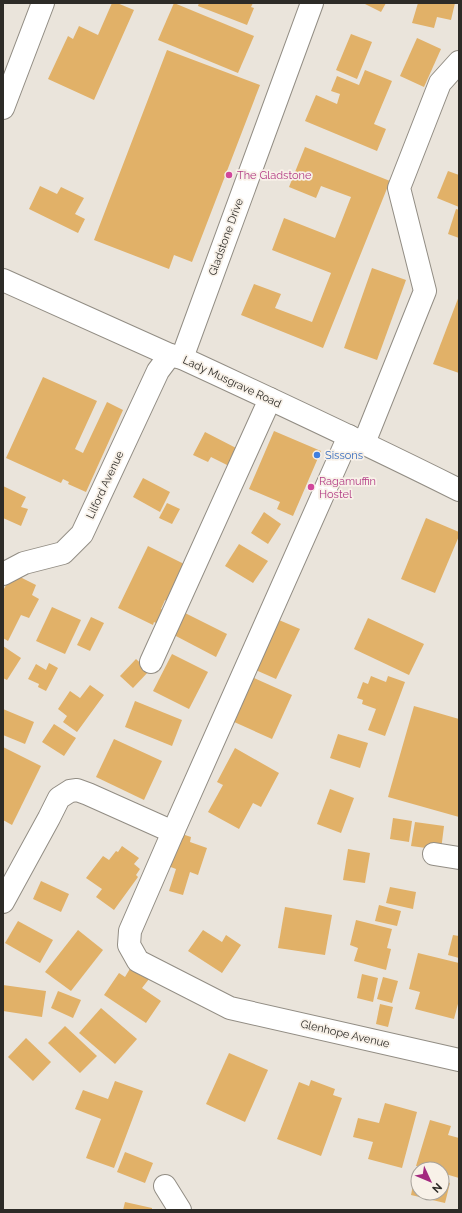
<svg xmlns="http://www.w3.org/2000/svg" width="462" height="1213" font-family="Raleway,sans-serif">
	<rect width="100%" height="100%" fill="#eae4db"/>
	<g fill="#e1b168">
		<path d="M 112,3 L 117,3 L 134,10 L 94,100 L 48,79 L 68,36 L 73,39 L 79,26 L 98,35 Z"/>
		<path d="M 174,3 L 254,36 L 238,73 L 158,40 Z"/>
		<path d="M 199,3 L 253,3 L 251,7 L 254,8 L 247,25 L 198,6 Z"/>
		<path d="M 363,3 L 386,3 L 381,12 Z"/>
		<path d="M 418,3 L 455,3 L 451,20 L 437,17 L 434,28 L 412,23 Z"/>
		<path d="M 351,34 L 372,42 L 357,79 L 336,70 Z"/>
		<path d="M 417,38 L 441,49 L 424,87 L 400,76 Z"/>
		<path d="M 167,50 L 260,85 L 192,262 L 174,255 L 169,269 L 94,240 Z"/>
		<path d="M 365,70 L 392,81 L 374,124 L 386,129 L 377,151 L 305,121 L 316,95 L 337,104 L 340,94 L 331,91 L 337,76 L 359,85 Z"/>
		<path d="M 305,147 L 390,181 L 323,348 L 241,315 L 254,284 L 281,294 L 275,308 L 312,322 L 331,273 L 272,250 L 284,218 L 335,238 L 351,197 L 321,186 L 316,198 L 289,187 Z"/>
		<path d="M 448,171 L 459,175 L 459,207 L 437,198 Z"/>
		<path d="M 40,186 L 57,194 L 61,187 L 84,198 L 75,214 L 85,219 L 78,233 L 29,209 Z"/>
		<path d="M 456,209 L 459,210 L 459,238 L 448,234 Z"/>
		<path d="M 372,268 L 406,280 L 377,360 L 344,348 Z"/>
		<path d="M 459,296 L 459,373 L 433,364 Z"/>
		<path d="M 43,377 L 97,401 L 75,449 L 83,453 L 107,402 L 123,410 L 86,492 L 68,484 L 69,482 L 63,479 L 61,483 L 6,458 Z"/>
		<path d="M 274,431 L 321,451 L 293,516 L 277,509 L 280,502 L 249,489 Z"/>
		<path d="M 205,432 L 238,449 L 229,466 L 211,457 L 208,462 L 193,455 Z"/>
		<path d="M 143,478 L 170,492 L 160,512 L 133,497 Z"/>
		<path d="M 3,486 L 26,497 L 21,507 L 28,509 L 21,526 L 3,518 Z"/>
		<path d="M 167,503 L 180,509 L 172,524 L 159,518 Z"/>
		<path d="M 264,512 L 281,524 L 268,544 L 251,533 Z"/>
		<path d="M 426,518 L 459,532 L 459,536 L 435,593 L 401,579 Z"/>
		<path d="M 239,544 L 268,561 L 253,583 L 225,566 Z"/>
		<path d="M 148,546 L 190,567 L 172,604 L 165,600 L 161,609 L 167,612 L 160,625 L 154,622 L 153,625 L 118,608 Z"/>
		<path d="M 12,573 L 36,585 L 32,595 L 39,599 L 29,618 L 21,615 L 8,641 L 3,638 L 3,591 Z"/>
		<path d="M 52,607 L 81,620 L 65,654 L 36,641 Z"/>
		<path d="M 185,613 L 227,634 L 216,657 L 174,635 Z"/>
		<path d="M 91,617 L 104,623 L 90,651 L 77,645 Z"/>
		<path d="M 272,617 L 300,629 L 276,679 L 249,667 Z"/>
		<path d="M 368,618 L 424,644 L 409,675 L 354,649 Z"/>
		<path d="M 3,646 L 21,658 L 7,680 L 3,678 Z"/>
		<path d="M 172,654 L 208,672 L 189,709 L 153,691 Z"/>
		<path d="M 136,659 L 149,671 L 133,688 L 120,676 Z"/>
		<path d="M 49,663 L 58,668 L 46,691 L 38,687 L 39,684 L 28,679 L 36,664 L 46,670 Z"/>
		<path d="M 371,676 L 386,682 L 388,676 L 405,682 L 385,736 L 368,730 L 376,709 L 362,704 L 363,700 L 357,698 L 363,682 L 368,684 Z"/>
		<path d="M 252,677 L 292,695 L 272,739 L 232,721 Z"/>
		<path d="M 90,685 L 104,695 L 77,732 L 63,722 L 67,716 L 58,709 L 70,691 L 80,698 Z"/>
		<path d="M 135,701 L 182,720 L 172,746 L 125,727 Z"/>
		<path d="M 414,706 L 459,719 L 459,817 L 388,797 Z"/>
		<path d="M 3,709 L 34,722 L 25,744 L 3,735 Z"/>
		<path d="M 54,724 L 76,738 L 64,756 L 42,742 Z"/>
		<path d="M 338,734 L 368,743 L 360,768 L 330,758 Z"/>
		<path d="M 114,739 L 162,761 L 144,800 L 96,777 Z"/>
		<path d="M 3,747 L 41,766 L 12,825 L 3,820 Z"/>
		<path d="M 235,748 L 279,773 L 261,807 L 253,803 L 239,829 L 208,812 L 223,785 L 217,782 Z"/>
		<path d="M 330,789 L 354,798 L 341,833 L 317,824 Z"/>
		<path d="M 393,818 L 412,821 L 409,842 L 390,839 Z"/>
		<path d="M 415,822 L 444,826 L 441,850 L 411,846 Z"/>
		<path d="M 182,834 L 191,837 L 190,842 L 207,848 L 198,875 L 190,872 L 183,895 L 169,891 L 176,869 L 168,866 Z"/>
		<path d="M 122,846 L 139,858 L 134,864 L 140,869 L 136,875 L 138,877 L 114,910 L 96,897 L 102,889 L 86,878 L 103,856 L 109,860 L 116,851 L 118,852 Z"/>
		<path d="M 348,849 L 370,853 L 365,883 L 343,880 Z"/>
		<path d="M 41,881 L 69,894 L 61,912 L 33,899 Z"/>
		<path d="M 390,887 L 416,892 L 413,909 L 386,903 Z"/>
		<path d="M 379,905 L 401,911 L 397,926 L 375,921 Z"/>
		<path d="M 285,907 L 332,915 L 325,955 L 278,948 Z"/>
		<path d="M 356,920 L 392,929 L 387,948 L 391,949 L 386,970 L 354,961 L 358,948 L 350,945 Z"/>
		<path d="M 18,921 L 53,940 L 40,963 L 5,943 Z"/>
		<path d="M 78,930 L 103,950 L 71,991 L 45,972 Z"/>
		<path d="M 203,930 L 222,942 L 226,935 L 241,945 L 222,973 L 188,951 Z"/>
		<path d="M 453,935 L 459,936 L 459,958 L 448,955 Z"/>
		<path d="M 418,953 L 459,963 L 459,1000 L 454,1019 L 415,1009 L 420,992 L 409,989 Z"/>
		<path d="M 131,967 L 149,979 L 142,988 L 161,1001 L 146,1023 L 104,995 L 119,973 L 125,977 Z"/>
		<path d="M 362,974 L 378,978 L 373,1002 L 357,998 Z"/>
		<path d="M 383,977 L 398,981 L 392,1003 L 377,999 Z"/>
		<path d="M 3,985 L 46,991 L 42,1017 L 3,1011 Z"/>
		<path d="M 58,991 L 81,1000 L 73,1018 L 51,1008 Z"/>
		<path d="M 380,1004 L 393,1007 L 388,1027 L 376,1024 Z"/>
		<path d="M 101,1008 L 137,1039 L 115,1064 L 79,1033 Z"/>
		<path d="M 65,1026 L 97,1056 L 80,1073 L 48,1043 Z"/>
		<path d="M 26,1038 L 51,1062 L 33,1081 L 8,1057 Z"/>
		<path d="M 229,1053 L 268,1070 L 245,1122 L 206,1104 Z"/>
		<path d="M 311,1080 L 335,1089 L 333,1095 L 342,1098 L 321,1156 L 277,1139 L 299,1082 L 309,1086 Z"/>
		<path d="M 115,1081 L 143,1091 L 114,1168 L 86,1158 L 101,1119 L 75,1109 L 83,1090 L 108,1099 Z"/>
		<path d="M 385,1103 L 417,1112 L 402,1168 L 368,1159 L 373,1142 L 353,1137 L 358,1118 L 379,1123 Z"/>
		<path d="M 430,1120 L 451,1126 L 448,1135 L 459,1138 L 459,1178 L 442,1173 L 442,1169 L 428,1169 L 416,1166 Z"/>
		<path d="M 125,1152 L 153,1163 L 145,1183 L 117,1172 Z"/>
		<path d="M 415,1175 L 418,1175 L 418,1193 L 442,1193 L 442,1181 L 450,1183 L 445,1203 L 411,1195 Z"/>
		<path d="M 125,1202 L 152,1208 L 152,1210 L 123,1210 Z"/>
	</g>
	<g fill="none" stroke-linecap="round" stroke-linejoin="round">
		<g stroke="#928d84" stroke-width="24">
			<g id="minor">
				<path d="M 3,108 L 43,3"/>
				<path d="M 182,358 L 312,3"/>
				<path d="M 349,436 L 173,832 L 130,931 L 129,945 L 138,961 L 230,1008 L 459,1060"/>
				<path d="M 364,443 L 425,291 L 399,188 L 440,83 L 459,62"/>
				<path d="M 3,574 L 24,563 L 63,553 L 82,534 L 158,371 L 170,355"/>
				<path d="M 151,662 L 270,399"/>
				<path d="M 434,854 L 459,858"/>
				<path d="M 3,902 L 49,818 L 59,798 L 70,791 L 77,790 L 88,794 L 173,832"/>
				<path d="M 165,1186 L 180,1210"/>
			</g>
		</g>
		<g stroke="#928d84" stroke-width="24">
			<path id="major" d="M 3,280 L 170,355 L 182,358 C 275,401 367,444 459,490"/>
		</g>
		<use href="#minor" stroke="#fff" stroke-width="22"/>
		<use href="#major" stroke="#fff" stroke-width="22"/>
	</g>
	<g fill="#d1479c" stroke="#f8f1e8" stroke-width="1.5">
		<circle cx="229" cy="175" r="4"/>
		<circle cx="311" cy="487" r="4"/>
	</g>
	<circle fill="#3f7fe0" stroke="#f8f1e8" stroke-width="1.5" cx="317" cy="455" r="4"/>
	<g text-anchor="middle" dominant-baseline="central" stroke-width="3.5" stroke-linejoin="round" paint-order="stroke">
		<g font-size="11" fill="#b23c85" stroke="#f8f1e8" text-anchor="start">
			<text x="237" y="175">The Gladstone</text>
			<text x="319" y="481">Ragamuffin<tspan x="319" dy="13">Hostel</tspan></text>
		</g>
		<g font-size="11" fill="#2d2b27" stroke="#f8f1e8">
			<text transform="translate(226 237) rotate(-70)">Gladstone Drive</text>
			<text transform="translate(232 382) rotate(25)">Lady Musgrave Road</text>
			<text transform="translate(105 485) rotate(-65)">Lilford Avenue</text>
			<text transform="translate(345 1034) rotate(13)">Glenhope Avenue</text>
		</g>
		<g font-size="11" fill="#366cbe" stroke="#f8f1e8" text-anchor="start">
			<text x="325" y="455">Sissons</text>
		</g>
	</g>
	<rect width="462" height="1213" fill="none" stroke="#2d2b27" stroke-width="8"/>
	<g transform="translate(430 1181) rotate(134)"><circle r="19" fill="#f8f1e8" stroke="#a7a29b"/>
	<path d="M0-3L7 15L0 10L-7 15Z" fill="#a3297f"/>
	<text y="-6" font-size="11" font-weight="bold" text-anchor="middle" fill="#2d2b27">N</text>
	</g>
</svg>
